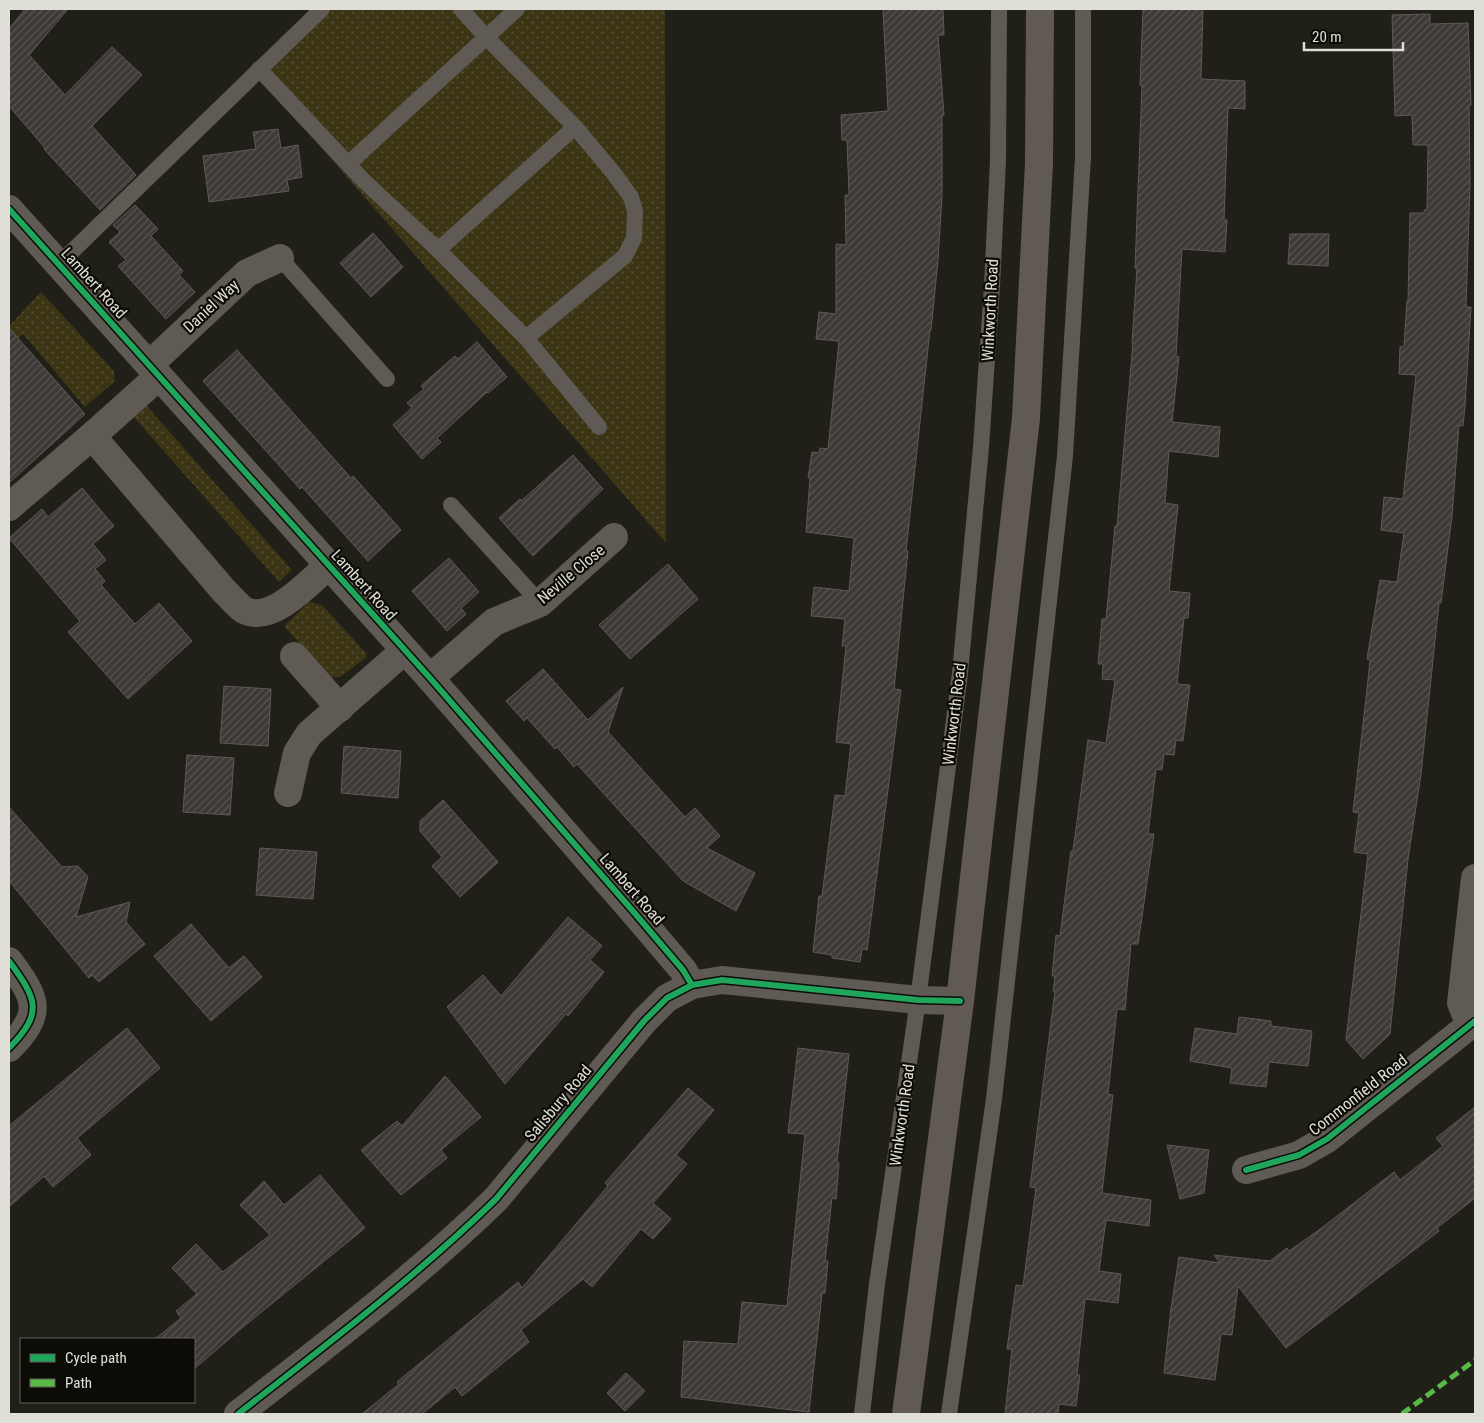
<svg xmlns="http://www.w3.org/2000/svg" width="1484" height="1423" font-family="'Roboto Condensed',sans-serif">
	<defs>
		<pattern id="grass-dots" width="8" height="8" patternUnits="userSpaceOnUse" patternTransform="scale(1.25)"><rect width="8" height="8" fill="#3b3515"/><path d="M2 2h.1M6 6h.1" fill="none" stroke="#575236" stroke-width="1.8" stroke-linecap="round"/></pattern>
		<pattern id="building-hatch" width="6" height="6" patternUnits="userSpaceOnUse" patternTransform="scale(1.25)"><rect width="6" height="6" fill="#3c3937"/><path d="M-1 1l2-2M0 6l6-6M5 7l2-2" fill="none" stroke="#585553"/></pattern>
	</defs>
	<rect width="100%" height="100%" fill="#201f18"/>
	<g fill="url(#grass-dots)">
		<path d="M 330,9 L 665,9 L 666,543 L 258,75 Z"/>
		<path d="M 41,292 L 114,371 L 115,381 L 85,407 L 23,334 L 9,348 L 9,326 Z"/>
		<path d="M 145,404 L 292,570 L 279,582 L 133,416 Z"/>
		<path d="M 309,602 L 322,605 L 366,653 L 367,657 L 340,677 L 329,677 L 284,626 Z"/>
	</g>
	<g fill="url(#building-hatch)" stroke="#5d5a59">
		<path d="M 25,9 L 68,9 L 29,55 L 65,95 L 112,47 L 142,75 L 92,126 L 136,175 L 100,210 L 44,149 L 45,148 L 9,106 L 9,29 Z"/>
		<path d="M 883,9 L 943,9 L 944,35 L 938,35 L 944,115 L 942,116 L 942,196 L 938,260 L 931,330 L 930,330 L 906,551 L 908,551 L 894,689 L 901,690 L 867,950 L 862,949 L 860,962 L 832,958 L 832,955 L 813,952 L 819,896 L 822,896 L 835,795 L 845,796 L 851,744 L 836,742 L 846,646 L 842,646 L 845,619 L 811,616 L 814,587 L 849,591 L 854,538 L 806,532 L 810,478 L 808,478 L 812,452 L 819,453 L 820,448 L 828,449 L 839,341 L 816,339 L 819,312 L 836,314 L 836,244 L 846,245 L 845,195 L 849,195 L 847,140 L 842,140 L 841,115 L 888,111 Z"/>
		<path d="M 1143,9 L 1203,9 L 1201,79 L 1245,81 L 1245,109 L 1228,108 L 1224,220 L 1227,220 L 1225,252 L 1182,249 L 1176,356 L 1179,357 L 1172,422 L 1220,427 L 1218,457 L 1169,451 L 1165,503 L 1178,505 L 1169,591 L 1190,593 L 1188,618 L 1184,618 L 1177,684 L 1190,685 L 1183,741 L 1176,740 L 1174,755 L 1164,754 L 1162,770 L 1156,769 L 1148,834 L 1154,834 L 1138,944 L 1131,944 L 1125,1010 L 1117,1009 L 1108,1094 L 1113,1095 L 1102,1193 L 1151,1200 L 1149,1226 L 1106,1220 L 1099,1271 L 1121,1274 L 1118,1303 L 1085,1299 L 1077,1375 L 1080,1375 L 1076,1406 L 1059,1404 L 1058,1414 L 1005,1414 L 1012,1349 L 1007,1349 L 1016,1285 L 1023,1286 L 1036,1188 L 1030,1187 L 1055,991 L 1053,991 L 1055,976 L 1052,976 L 1056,935 L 1060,936 L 1071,851 L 1073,851 L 1088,740 L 1106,743 L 1115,680 L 1102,679 L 1103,664 L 1098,664 L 1102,619 L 1106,619 L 1115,526 L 1117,526 L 1133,343 L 1132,343 L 1137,268 L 1135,268 L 1142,85 L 1140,85 Z"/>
		<path d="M 1430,14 L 1430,24 L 1468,23 L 1471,105 L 1469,105 L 1470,183 L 1466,307 L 1471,307 L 1465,406 L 1463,426 L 1459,425 L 1452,516 L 1441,603 L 1439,603 L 1421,774 L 1408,859 L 1390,1034 L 1363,1059 L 1346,1040 L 1368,854 L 1354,852 L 1359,813 L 1353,812 L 1368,680 L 1370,660 L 1367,659 L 1380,580 L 1397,582 L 1404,533 L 1381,530 L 1384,497 L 1403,499 L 1416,375 L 1399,374 L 1400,347 L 1404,346 L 1407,301 L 1408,301 L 1410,213 L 1424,213 L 1424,210 L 1427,210 L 1428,145 L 1413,145 L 1412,115 L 1395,116 L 1392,15 Z"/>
		<path d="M 278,129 L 281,148 L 298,145 L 302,177 L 287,180 L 289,191 L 209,202 L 203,156 L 256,149 L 253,132 Z"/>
		<path d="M 135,205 L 158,229 L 151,236 L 183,271 L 179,275 L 195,292 L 166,319 L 118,266 L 126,260 L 109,242 L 120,232 L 113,225 Z"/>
		<path d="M 373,233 L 403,267 L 371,297 L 340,263 Z"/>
		<path d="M 1290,234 L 1329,234 L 1328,266 L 1288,264 Z"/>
		<path d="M 9,328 L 85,414 L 9,483 Z"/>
		<path d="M 477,342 L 507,377 L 488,393 L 487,392 L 437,438 L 441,442 L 422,459 L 393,425 L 412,408 L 407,403 L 424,389 L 421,386 L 455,356 L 458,359 Z"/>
		<path d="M 237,350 L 351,478 L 353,476 L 401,530 L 368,561 L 302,487 L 300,489 L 276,462 L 203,381 Z"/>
		<path d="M 573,455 L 603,489 L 533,556 L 499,518 L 520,499 L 521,501 Z"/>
		<path d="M 82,488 L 114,526 L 93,544 L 106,560 L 95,569 L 105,581 L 101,585 L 135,624 L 159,603 L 192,641 L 128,699 L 68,632 L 80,621 L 9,538 L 42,509 L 48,517 Z"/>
		<path d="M 449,558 L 479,592 L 461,608 L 466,614 L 447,631 L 412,591 Z"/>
		<path d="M 668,564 L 698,599 L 630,659 L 599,625 Z"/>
		<path d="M 543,669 L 588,720 L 623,687 L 608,732 L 685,817 L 695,808 L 720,836 L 707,848 L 755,873 L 736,911 L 683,881 L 577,764 L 574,767 L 557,747 L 555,749 L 527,718 L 524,721 L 506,701 Z"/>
		<path d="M 224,686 L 271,689 L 268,746 L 220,743 Z"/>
		<path d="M 344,746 L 401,751 L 398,798 L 341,793 Z"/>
		<path d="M 187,755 L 234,758 L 230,815 L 183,812 Z"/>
		<path d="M 443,800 L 498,862 L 460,897 L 432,866 L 442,857 L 420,831 L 420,821 Z"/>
		<path d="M 9,807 L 62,867 L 78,866 L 88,877 L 76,917 L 130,902 L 126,922 L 145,944 L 99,982 L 92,975 L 89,978 L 9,881 Z"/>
		<path d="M 260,848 L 317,852 L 313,899 L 256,895 Z"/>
		<path d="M 568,917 L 602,946 L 590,960 L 604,972 L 568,1016 L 566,1014 L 505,1084 L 447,1007 L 483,975 L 501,996 Z"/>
		<path d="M 191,924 L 229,968 L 244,956 L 262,977 L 211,1021 L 154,956 Z"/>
		<path d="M 1239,1017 L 1271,1021 L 1271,1026 L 1312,1031 L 1308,1066 L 1269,1062 L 1266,1087 L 1230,1083 L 1232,1068 L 1190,1061 L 1195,1028 L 1237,1034 Z"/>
		<path d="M 127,1028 L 160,1068 L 77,1138 L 91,1155 L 53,1187 L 44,1176 L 9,1207 L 9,1126 Z"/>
		<path d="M 798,1048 L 849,1054 L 837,1162 L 839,1163 L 836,1199 L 832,1198 L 825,1261 L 828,1261 L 825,1293 L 822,1293 L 809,1412 L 681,1397 L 684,1341 L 738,1344 L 742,1302 L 787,1306 L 805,1134 L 788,1133 Z"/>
		<path d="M 445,1076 L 481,1117 L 441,1150 L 447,1158 L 401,1195 L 361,1150 L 397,1121 L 402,1126 Z"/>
		<path d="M 688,1088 L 714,1110 L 676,1155 L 687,1164 L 653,1203 L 671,1219 L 653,1239 L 641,1229 L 592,1287 L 583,1279 L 521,1330 L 529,1342 L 462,1396 L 455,1387 L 422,1414 L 362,1414 L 399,1384 L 397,1382 L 518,1282 L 522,1288 L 608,1186 L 605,1183 Z"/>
		<path d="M 1475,1107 L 1475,1198 L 1437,1228 L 1439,1231 L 1286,1348 L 1238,1286 L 1232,1335 L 1221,1334 L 1215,1380 L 1164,1373 L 1171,1308 L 1179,1257 L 1220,1263 L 1214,1255 L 1270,1261 L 1287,1248 L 1289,1251 L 1319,1230 L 1394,1172 L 1400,1180 L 1443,1146 L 1436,1138 Z"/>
		<path d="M 1167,1145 L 1209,1150 L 1204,1193 L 1180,1199 Z"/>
		<path d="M 320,1175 L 365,1228 L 243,1327 L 194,1369 L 194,1339 L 155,1339 L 181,1318 L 176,1311 L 197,1294 L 172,1268 L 196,1244 L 223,1272 L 270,1235 L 240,1205 L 264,1181 L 284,1205 Z"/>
		<path d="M 626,1373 L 645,1391 L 625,1411 L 607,1393 Z"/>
	</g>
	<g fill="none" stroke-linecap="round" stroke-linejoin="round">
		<g stroke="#5f5a54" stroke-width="16">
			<path d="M 461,9 L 487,38 L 575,127 L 612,171 L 631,197 L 635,211 L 634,238 L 625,256 L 526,338"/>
			<path d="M 259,69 L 363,180 L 434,246 L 526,338 L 599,427"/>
			<path d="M 348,164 L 517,9"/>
			<path d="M 438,250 L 575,127"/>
			<path d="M 280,258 L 387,379"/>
			<path d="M 59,264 L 322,9"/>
			<path d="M 451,505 L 540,603"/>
			<path d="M 862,1414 L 877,1284 L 918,1000 L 960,673 L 981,447 L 992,286 L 998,160 L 999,9"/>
			<path d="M 949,1414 L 994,1099 L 1065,456 L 1083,158 L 1083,9"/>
		</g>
		<g stroke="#5f5a54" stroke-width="28">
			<path d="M 9,209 L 430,678 L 632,910 L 683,970 L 692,985"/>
			<path d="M 149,365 L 247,273 L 280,258"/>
			<path d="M 159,376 L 92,436 L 225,592 C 231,597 239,608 246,611 C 273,623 309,582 328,566"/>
			<path d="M 9,507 L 92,436"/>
			<path d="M 294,656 L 340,708"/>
			<path d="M 430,678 L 494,622 L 540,603 L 614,537"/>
			<path d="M 288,793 L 297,753 L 309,734 L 404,651"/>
			<path d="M 9,961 C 36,998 45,1012 9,1048"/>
			<path d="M 1470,1025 L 1461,1003 L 1475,878"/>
			<path d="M 1246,1170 L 1299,1155 L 1327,1139 L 1475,1021"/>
			<path d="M 238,1414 C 326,1345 416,1277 496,1199 L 644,1021 L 667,998 L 692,985 L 722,980 L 918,1000 L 960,1001"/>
		</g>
		<path stroke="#605a53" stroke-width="28" d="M 906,1414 L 960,1001 L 1026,418 L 1039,163 L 1040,9"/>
		<path stroke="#58b947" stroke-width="5" stroke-dasharray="10 5" stroke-linecap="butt" d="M 1402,1414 L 1475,1360"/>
		<g stroke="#0c0b06" stroke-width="9">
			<g id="cycleway">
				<path d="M 9,209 L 430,678 L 632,910 L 683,970 L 692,985"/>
				<path d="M 9,961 C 36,998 45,1012 9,1048"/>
				<path d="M 1246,1170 L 1299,1155 L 1327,1139 L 1475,1021"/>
				<path d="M 238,1414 C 326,1345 416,1277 496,1199 L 644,1021 L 667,998 L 692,985 L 722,980 L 918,1000 L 960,1001"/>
			</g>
		</g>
		<use href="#cycleway" stroke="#20a55d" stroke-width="6"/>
	</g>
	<g text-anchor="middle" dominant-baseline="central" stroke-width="4.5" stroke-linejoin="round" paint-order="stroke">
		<g font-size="16" fill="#e0dfd7" stroke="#0c0b06">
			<text transform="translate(94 283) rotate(48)">Lambert Road</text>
			<text transform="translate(211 306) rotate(-43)">Daniel Way</text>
			<text transform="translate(990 310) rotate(-87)">Winkworth Road</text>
			<text transform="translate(571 574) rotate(-40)">Neville Close</text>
			<text transform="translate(364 585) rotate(48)">Lambert Road</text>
			<text transform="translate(954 714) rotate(-83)">Winkworth Road</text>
			<text transform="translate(632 889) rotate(49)">Lambert Road</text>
			<text transform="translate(1358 1095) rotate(-38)">Commonfield Road</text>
			<text transform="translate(558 1103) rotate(-50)">Salisbury Road</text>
			<text transform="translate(902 1115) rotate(-82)">Winkworth Road</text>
		</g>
	</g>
	<rect width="1484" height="1423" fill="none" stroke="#e0dfd7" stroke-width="20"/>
	<rect x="20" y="1338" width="175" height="65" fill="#0c0b06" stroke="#61605a"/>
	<rect x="30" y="1354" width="25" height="8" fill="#20a55d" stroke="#61605a"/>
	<text x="65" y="1363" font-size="15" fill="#e0dfd7">Cycle path</text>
	<rect x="30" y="1379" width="25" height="8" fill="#58b947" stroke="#61605a"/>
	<text x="65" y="1388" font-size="15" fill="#e0dfd7">Path</text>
	<path d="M1304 42v8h99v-8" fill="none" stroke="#e0dfd7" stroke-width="2.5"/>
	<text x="1312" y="42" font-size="15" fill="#e0dfd7" stroke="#0c0b06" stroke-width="4" paint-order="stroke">20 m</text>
</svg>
